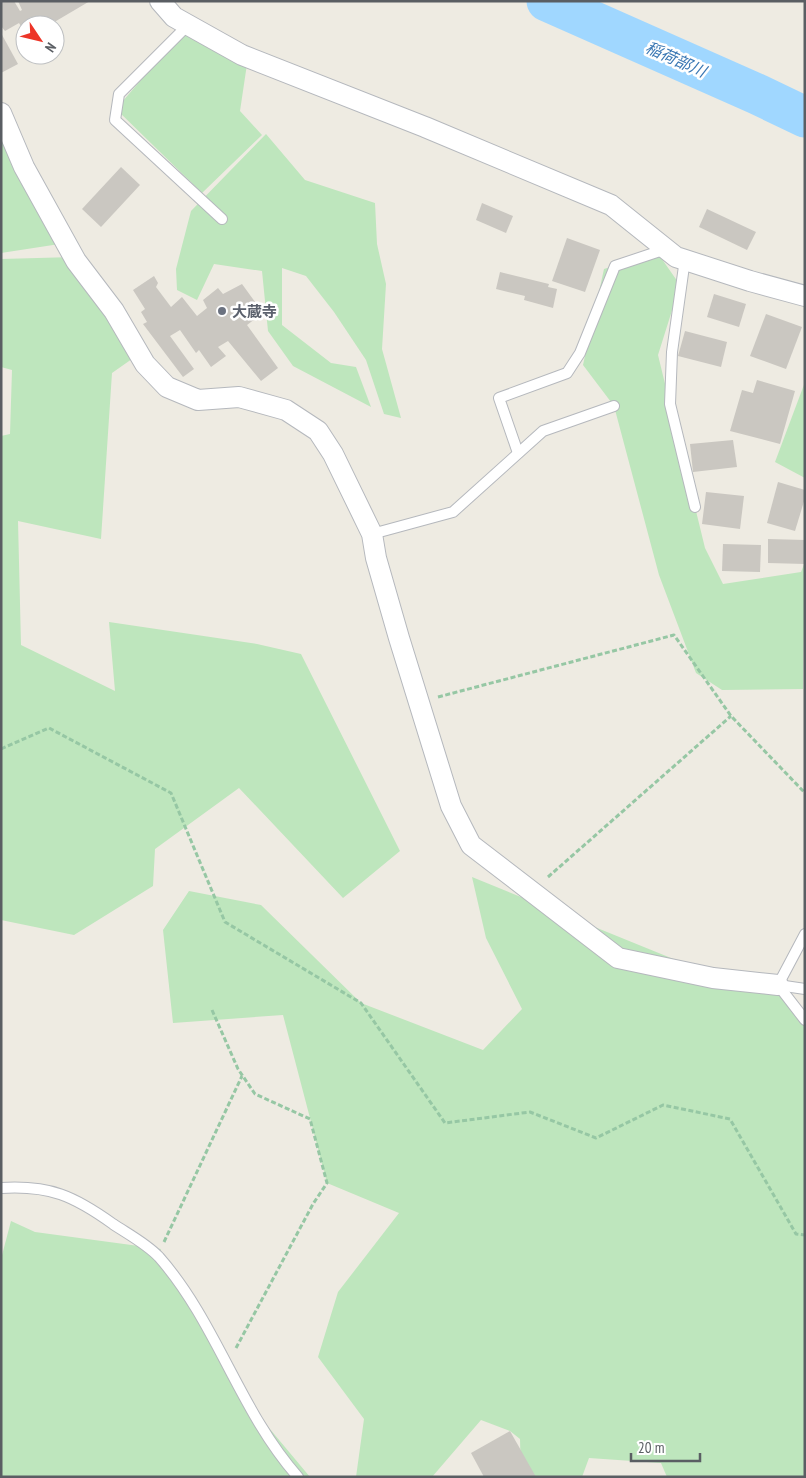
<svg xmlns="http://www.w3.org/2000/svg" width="806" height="1478" font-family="'PT Sans Narrow','Noto Sans JP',sans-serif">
	<rect width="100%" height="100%" fill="#eeebe2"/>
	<g fill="#bee6bd">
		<path d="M 184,30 L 247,64 L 240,111 L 262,135 L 202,193 L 116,109 Z"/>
		<path d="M 1,133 L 66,243 L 1,253 Z"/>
		<path d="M 266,134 L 305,180 L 375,203 L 377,244 L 386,284 L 382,349 L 401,418 L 384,414 L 366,360 L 334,312 L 306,276 L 282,268 L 282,325 L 331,363 L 356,367 L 371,407 L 293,366 L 268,331 L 262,271 L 214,264 L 197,300 L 177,290 L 176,269 L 191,211 Z"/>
		<path d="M 657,252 L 680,285 L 658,355 L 705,548 L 723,584 L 801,572 L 805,562 L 803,689 L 722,690 L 696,673 L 659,575 L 614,406 L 583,365 L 604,269 Z"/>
		<path d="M 74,257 L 139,354 L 112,373 L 101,539 L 18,521 L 21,645 L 115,691 L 109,622 L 257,644 L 301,654 L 400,851 L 343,898 L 239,788 L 155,849 L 153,886 L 74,935 L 1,920 L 1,436 L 10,434 L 12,370 L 1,367 L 1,259 Z"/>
		<path d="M 805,382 L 805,478 L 775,462 Z"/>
		<path d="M 472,877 L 730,982 L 778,985 L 805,1024 L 805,1477 L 667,1477 L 661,1463 L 589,1458 L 582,1477 L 521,1477 L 520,1439 L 510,1431 L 481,1420 L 432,1477 L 356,1477 L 364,1419 L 318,1357 L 338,1292 L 399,1213 L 327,1183 L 283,1015 L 173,1023 L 163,930 L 189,891 L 261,905 L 361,1003 L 483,1050 L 522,1009 L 486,938 Z"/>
		<path d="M 11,1221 L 35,1232 L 161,1249 L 158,1256 L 254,1410 L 310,1477 L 1,1477 L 1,1259 Z"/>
	</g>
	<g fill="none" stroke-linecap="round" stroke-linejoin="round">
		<path stroke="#a0d7ff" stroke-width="41" d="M 547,1 L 757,94 L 805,117"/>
	</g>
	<g fill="#cac7c1">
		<path d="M 1,1 L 14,1 L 20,11 L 22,10 L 18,1 L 90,1 L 51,24 L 49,20 L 41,25 L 25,25 L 25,33 L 19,23 L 5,31 L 1,26 Z"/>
		<path d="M 1,33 L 18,64 L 1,73 Z"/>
		<path d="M 121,167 L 140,185 L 101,227 L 82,209 Z"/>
		<path d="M 482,203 L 513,216 L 506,233 L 476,220 Z"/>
		<path d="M 707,209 L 756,232 L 747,250 L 699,227 Z"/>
		<path d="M 567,238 L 600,250 L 585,292 L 552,281 Z"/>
		<path d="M 500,272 L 549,284 L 548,287 L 557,289 L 553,308 L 524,300 L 525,296 L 496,289 Z"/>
		<path d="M 154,276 L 158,283 L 156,287 L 171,307 L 182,297 L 197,316 L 207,308 L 203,300 L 218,288 L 223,294 L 242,284 L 263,313 L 247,325 L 278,368 L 261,381 L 228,341 L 218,347 L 226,356 L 211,367 L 199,350 L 196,353 L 180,330 L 170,336 L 194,369 L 183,377 L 143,324 L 147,322 L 141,312 L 145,309 L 133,290 Z"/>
		<path d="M 714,294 L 746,304 L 739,327 L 707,317 Z"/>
		<path d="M 766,314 L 802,327 L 786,369 L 750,356 Z"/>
		<path d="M 685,331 L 727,342 L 721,367 L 678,356 Z"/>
		<path d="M 757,380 L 795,391 L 780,444 L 730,431 L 742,390 L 753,393 Z"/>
		<path d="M 733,440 L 737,467 L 693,472 L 690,444 Z"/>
		<path d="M 778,482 L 805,490 L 805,498 L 795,531 L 767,523 Z"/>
		<path d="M 706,492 L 744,496 L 740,529 L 702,524 Z"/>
		<path d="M 768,539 L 805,540 L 805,564 L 768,563 Z"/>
		<path d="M 723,544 L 761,545 L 760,572 L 722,571 Z"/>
		<path d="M 510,1431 L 536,1477 L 484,1477 L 471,1453 Z"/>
	</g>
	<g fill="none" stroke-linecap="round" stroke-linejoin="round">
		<g stroke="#b5b8bd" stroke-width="12">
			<g id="lane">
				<path d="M 188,25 L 119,94 L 115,120 L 222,219"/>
				<path d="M 685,259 L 672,352 L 670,404 L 695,507"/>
				<path d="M 518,453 L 499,398 L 567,373 L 580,353 L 615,266 L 666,249"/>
				<path d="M 372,534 L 453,512 L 543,431 L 614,406"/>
				<path d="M 778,985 L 805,934"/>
				<path d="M 778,985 L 805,1020"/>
				<path d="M 778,985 L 805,989"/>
				<path d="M 1,1188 C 50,1185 74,1196 113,1224 C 128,1234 147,1244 159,1257 C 217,1323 240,1412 298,1477"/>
			</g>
		</g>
		<g stroke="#b5b8bd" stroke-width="22">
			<g id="street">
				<path d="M 160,1 L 174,17 L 242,55 L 425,127 L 611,205 L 676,257 L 750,281 L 805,296"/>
				<path d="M 1,113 L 24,167 L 76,261 L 114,311 L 145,364 L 167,387 L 198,400 L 239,397 L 286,410 L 318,431 L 333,454 L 372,534 L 376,558 L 399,638 L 451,806 L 471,845 L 618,958 L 713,978 L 778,985"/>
			</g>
		</g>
		<g stroke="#96c7a4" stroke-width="3" stroke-dasharray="5 2.5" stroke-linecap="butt">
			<path d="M 438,697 L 674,635 L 731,716 L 805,793"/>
			<path d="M 1,749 L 49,728 L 171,793 L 225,922 L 361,1003 L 445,1123 L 530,1112 L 596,1138 L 663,1105 L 730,1119 L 796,1234 L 805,1235"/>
			<path d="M 548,877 L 731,716"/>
			<path d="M 212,1010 L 238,1069 L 255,1094 L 310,1119 L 327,1183 L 313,1204 L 236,1348"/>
			<path d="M 164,1242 L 242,1076"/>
		</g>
		<use href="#lane" stroke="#fff" stroke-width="10"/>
		<use href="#street" stroke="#fff" stroke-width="20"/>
	</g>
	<circle fill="#6b7280" stroke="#fff" stroke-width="2" cx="222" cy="311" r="5"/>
	<g text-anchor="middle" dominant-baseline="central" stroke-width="5" stroke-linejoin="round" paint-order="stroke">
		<g font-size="15" font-weight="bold" fill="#5b616d" stroke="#fff" text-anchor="start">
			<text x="232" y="311">大蔵寺</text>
		</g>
		<g font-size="16" font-style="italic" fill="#3b78b4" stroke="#fff">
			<text transform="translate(676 59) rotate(24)">稲荷部川</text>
		</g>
	</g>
	<rect width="806" height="1478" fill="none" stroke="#5a5e63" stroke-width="5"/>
	<g transform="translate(40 40) rotate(125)"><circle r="24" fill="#ffffff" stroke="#bdbfc1"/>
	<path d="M0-4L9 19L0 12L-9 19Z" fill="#ed3528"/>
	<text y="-8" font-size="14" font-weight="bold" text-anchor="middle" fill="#5a5e63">N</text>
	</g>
	<path d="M631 1453v8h69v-8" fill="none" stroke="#5a5e63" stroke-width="2.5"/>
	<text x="638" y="1453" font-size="15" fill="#5a5e63" stroke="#ffffff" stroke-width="4" paint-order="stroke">20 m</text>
</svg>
